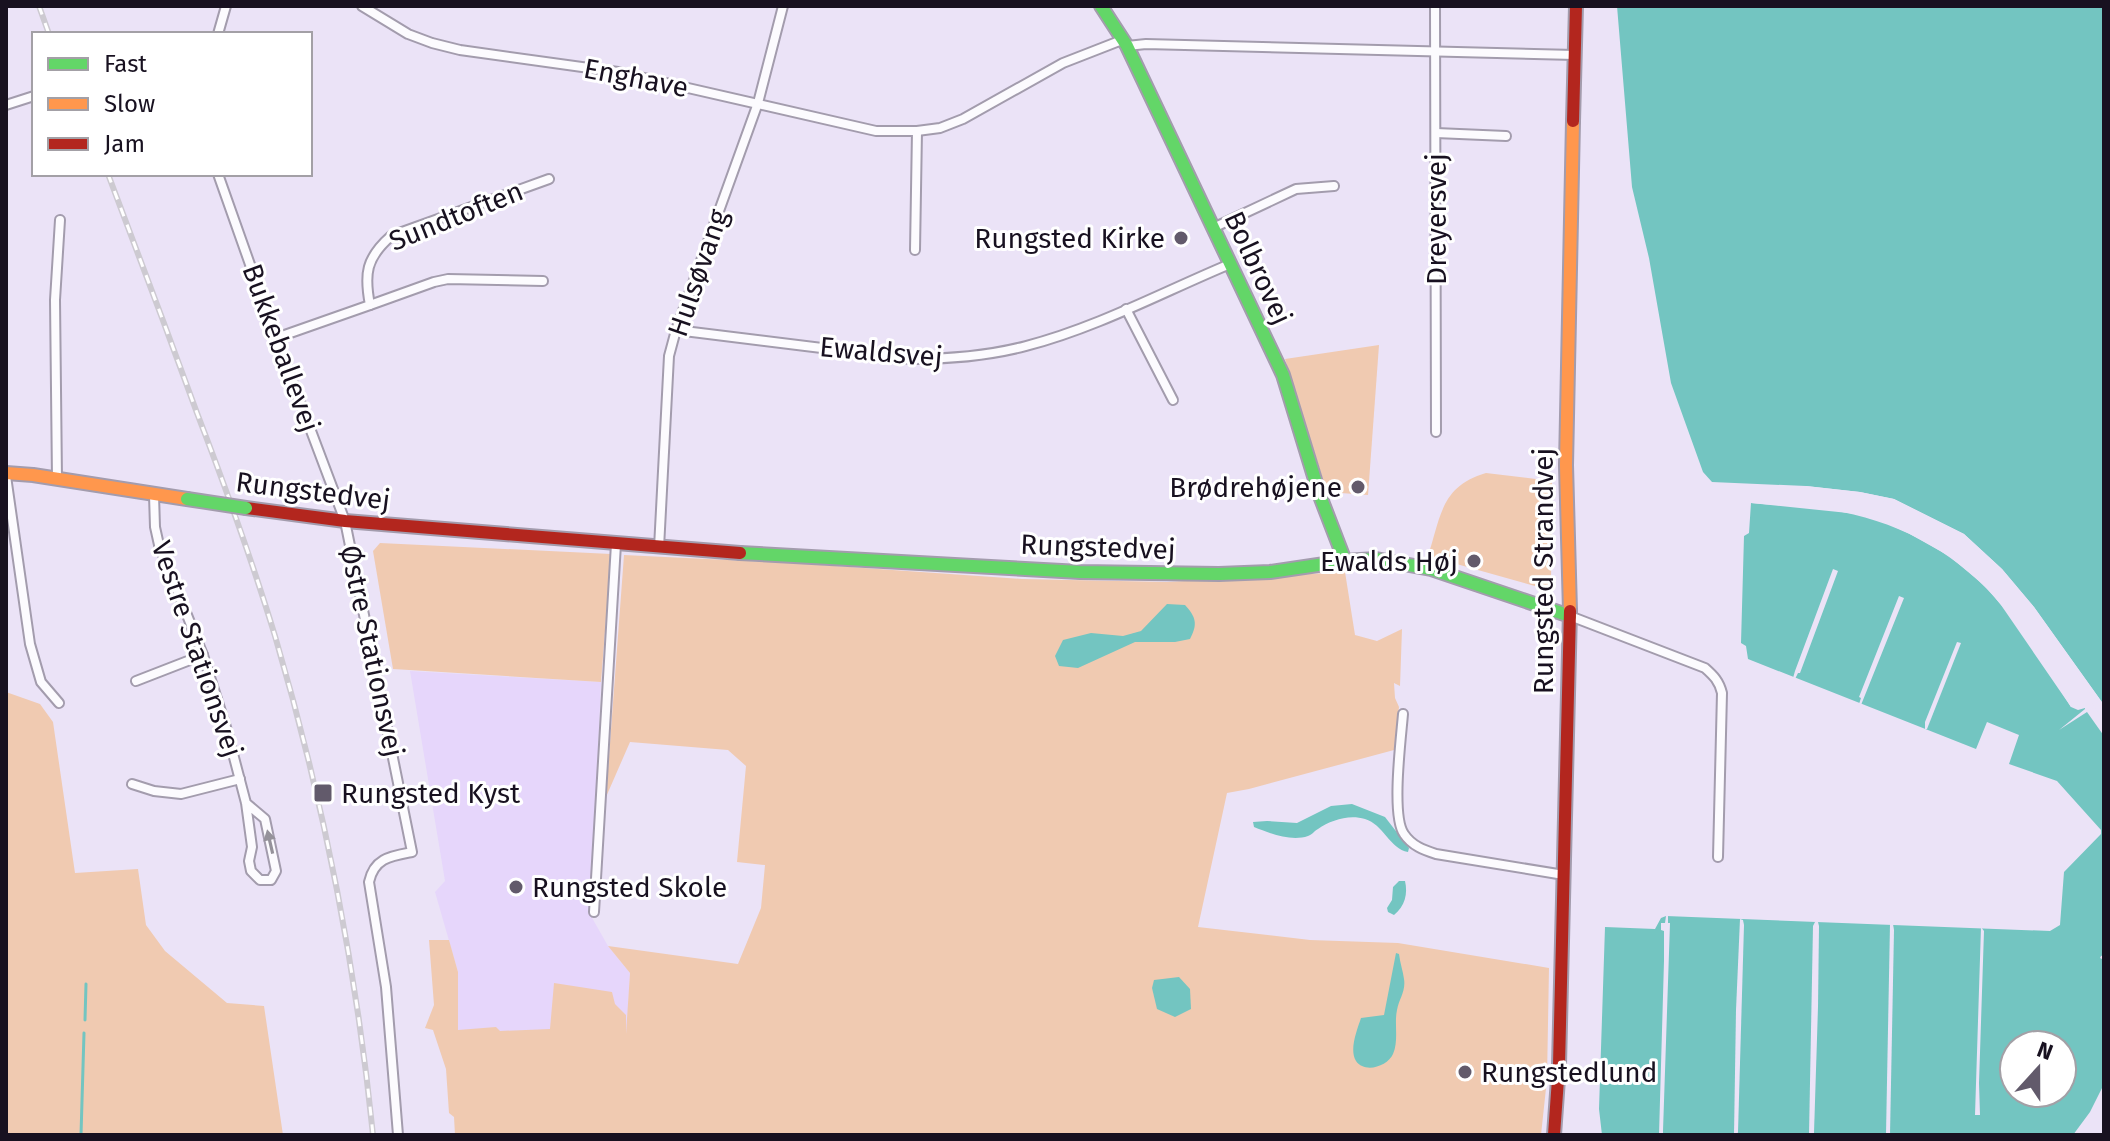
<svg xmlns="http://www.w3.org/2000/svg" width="2110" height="1141" font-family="'Fira Sans',sans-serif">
	<rect width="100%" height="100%" fill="#ebe3f7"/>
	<path fill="#e6d6fb" d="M 410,671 L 601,682 L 591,916 L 608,946 L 630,973 L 623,1099 L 456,1091 L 458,972 L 435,892 L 445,881 Z"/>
	<g fill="#f0cab1">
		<path d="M 1379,345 L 1368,495 L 1327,492 L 1285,359 Z"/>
		<path d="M 1486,473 L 1552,481 L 1551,581 L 1547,586 L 1542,588 L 1428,556 C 1441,516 1441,486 1486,473 Z"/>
		<path d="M 380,543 L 611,554 L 601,682 L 393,669 L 373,551 Z"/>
		<path d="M 624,555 L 792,563 L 1022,579 L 1167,582 L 1345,572 L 1355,635 L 1377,641 L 1402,629 L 1400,686 L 1394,683 L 1395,698 L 1399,707 L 1394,750 L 1249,789 L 1227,793 L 1198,927 L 1310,940 L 1398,943 L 1549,968 L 1547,1079 L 1541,1135 L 455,1135 L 454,1117 L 449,1113 L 446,1069 L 433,1030 L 425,1028 L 434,1005 L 429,940 L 449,940 L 458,972 L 458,1030 L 496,1027 L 500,1031 L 550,1029 L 554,983 L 612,992 L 615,1004 L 626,1015 L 626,1034 L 630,973 L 608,946 L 738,964 L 761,908 L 765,865 L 737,862 L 746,766 L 728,750 L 630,742 L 606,797 Z"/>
		<path d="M 6,692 L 40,704 L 53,722 L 75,873 L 138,869 L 146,925 L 165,951 L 227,1003 L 264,1006 L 283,1135 L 6,1135 Z"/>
	</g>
	<g fill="#73c5c1" fill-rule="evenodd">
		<path d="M 1617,6 L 2104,6 L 2104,705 L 2034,607 L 2002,569 L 1964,534 L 1894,499 L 1860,492 L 1806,486 L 1712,482 L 1703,472 L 1671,383 L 1649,258 L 1632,187 Z"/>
		<path d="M 1751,503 C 1781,506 1813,506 1842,512 C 1904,524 1963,557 2002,606 C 2028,637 2049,673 2071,707 L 2088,705 L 2104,728 L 2104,955 L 2101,956 L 2100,958 L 2104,960 L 2104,1084 L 2090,1112 L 2073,1135 L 1602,1135 L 1599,1109 L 1605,927 L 1655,929 L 1661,918 L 1666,916 L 2050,931 L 2060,925 L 2064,872 L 2101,834 L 2101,830 L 2057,781 L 2009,764 L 2019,735 L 1987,722 L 1976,749 L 1748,659 L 1746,646 L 1741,643 L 1744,536 L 1749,533 ZM 2014,1045 L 2062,1045 L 2062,1093 L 2014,1093 Z"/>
		<path d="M 1167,604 L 1185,605 C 1196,617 1198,624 1190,639 L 1175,642 L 1135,642 L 1078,668 L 1059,666 L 1055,656 L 1063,640 L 1091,633 L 1123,636 L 1141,631 Z"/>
		<path d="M 1352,804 L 1385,817 L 1409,848 L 1408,852 C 1390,849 1383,824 1365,819 C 1349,814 1331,820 1318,829 C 1313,832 1313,834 1308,836 C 1291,842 1269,833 1254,827 L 1253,822 L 1267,821 L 1297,823 L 1331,806 Z"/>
		<path d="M 1399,881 L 1405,881 C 1408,894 1405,906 1394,915 L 1388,912 L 1387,908 L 1392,900 L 1393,887 Z"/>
		<path d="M 1396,953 L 1399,954 C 1400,963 1403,971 1404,979 C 1406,991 1399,999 1397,1010 C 1394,1023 1399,1040 1393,1054 C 1388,1066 1365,1074 1356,1061 C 1349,1050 1357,1030 1361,1018 L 1384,1015 Z"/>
		<path d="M 1179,977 L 1190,989 L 1191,1009 L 1175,1017 L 1157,1009 L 1152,988 L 1154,980 Z"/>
	</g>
	<g fill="#ebe3f7">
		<path d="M 1806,486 L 1860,492 L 1894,499 L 1964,534 L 2002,569 L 2034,607 L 2104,705 L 2104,709 L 2101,708 L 2031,609 L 1999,571 L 1961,537 L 1892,503 L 1860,496 L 1775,488 Z"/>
		<path d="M 1751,499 L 1841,507 L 1887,519 L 1932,540 L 1970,568 L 2005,602 L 2074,705 L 2077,706 L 2088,701 L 2092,703 L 2104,721 L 2104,736 L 2087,712 L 2059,730 L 2085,709 L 2085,708 L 2078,710 L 2071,707 L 2001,605 L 1986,587 L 1949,556 L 1908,533 L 1886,523 L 1858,514 L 1751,503 Z"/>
		<path d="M 1833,569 L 1838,571 L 1800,673 L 1798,673 L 1795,679 L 1793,678 L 1795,671 Z"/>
		<path d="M 1899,596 L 1904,598 L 1861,705 L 1859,704 L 1861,698 L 1859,697 Z"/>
		<path d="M 1957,642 L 1961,643 L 1927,729 L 1925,729 L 1925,722 Z"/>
		<path d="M 1666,916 L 1668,916 L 1668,923 L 1670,923 L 1663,1131 L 1663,1135 L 1659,1135 L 1664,961 L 1664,931 L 1661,930 L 1661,923 L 1665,923 Z"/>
		<path d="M 1740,919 L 1743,920 L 1744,925 L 1738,1132 L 1737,1135 L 1734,1135 L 1736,1010 Z"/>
		<path d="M 1815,922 L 1818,922 L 1819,926 L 1818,1007 L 1814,1133 L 1809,1135 L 1813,926 Z"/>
		<path d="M 1890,924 L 1893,924 L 1894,930 L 1890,1135 L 1886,1135 Z"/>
		<path d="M 1981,927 L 1984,931 L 1979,1083 L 1980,1115 L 1975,1115 Z"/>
	</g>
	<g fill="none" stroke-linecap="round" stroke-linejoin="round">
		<g stroke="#73c5c1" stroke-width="3">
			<path d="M 85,1020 L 86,984"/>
			<path d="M 81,1135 L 84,1033"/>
		</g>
		<g stroke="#a39cad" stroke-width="12">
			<g id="street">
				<path d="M 362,6 L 408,34 L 432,43 L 460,50 L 618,72 L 876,131 L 917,131 L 940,128 L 963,119 L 1063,63 L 1122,40"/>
				<path d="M 1435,6 L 1436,432"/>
				<path d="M 218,34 L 226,6"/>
				<path d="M 1127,46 L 1146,44 L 1575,55"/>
				<path d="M 6,105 L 34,96"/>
				<path d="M 1436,133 L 1506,136"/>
				<path d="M 218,174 L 276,338 L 345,521 L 412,852 C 391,856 374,858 369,882 L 386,987 L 398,1135"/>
				<path d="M 1213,228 L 1296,189 L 1334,186"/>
				<path d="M 915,250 L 917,131"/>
				<path d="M 370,305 L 434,282 L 448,279 L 543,281"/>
				<path d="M 1126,309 L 1173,400"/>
				<path d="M 676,330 L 911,359 C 950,359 988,356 1026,346 C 1096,328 1163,292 1230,264"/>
				<path d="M 276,338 L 370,305 C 364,274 366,258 391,236 L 549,179"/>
				<path d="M 6,476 L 30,644 L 41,682 L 59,703"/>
				<path d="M 57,479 L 55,300 L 60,220"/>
				<path d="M 154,495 L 155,527 L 159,545 L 203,655 L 226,727 L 246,803 L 252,847 L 249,861 L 251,871 L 260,880 L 271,880 L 276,871 L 265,819 L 246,803"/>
				<path d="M 659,548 L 669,356 L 676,330 L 758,103 L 783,6"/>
				<path d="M 1570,616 L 1705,668 C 1714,676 1719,681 1722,693 L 1718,857"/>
				<path d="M 136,681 L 203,655"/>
				<path d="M 1403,714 C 1401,739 1391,816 1404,834 C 1412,846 1424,850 1436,854 L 1564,875"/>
				<path d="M 132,784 L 154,791 L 181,794 L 240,779"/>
				<path d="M 594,912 L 616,544"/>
			</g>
		</g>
		<g stroke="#a39cad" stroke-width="16">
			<g id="fast">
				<path d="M 1101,6 L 1127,46 L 1283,375 L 1320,496 L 1345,561"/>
				<path d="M 740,553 L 1080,572 L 1219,574 L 1270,572 L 1345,561 L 1376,559 L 1431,569 L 1570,616"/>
			</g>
		</g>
		<g stroke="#a39cad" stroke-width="16">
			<g id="slow">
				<path d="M 6,473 L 33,475 L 187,499"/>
				<path d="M 1570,611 L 1566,465 L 1573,121"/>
			</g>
		</g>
		<g stroke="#a39cad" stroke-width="16">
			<g id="jam">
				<path d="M 1573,121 L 1576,6"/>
				<path d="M 246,508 L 345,521 L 740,553"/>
				<path d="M 1554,1135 L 1559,1065 L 1570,611"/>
			</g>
		</g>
		<use href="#street" stroke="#fcfbfe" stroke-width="8"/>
		<use href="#fast" stroke="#63d668" stroke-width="12"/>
		<use href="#slow" stroke="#ff974d" stroke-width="12"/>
		<use href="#jam" stroke="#b3261e" stroke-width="12"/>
		<g stroke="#cdcad1" stroke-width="6">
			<g id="rail">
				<path d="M 39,6 L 49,34"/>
				<path d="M 108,174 C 138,254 168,333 197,413 C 225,486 252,560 275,636 C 323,799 356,966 373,1135"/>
			</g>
		</g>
		<use href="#rail" stroke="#fff" stroke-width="3" stroke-dasharray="9" stroke-linecap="butt"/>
		<g stroke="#a39cad" stroke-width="16" stroke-linecap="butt">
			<path id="fast-bridge" d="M 187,499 L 246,508"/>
		</g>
		<use href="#fast-bridge" stroke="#63d668" stroke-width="12"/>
	</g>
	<defs><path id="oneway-solid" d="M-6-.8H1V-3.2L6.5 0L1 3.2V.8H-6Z" transform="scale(2)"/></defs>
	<use fill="#95929a" href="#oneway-solid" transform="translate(270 842) rotate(-103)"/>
	<g fill="#625a6b" stroke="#fff" stroke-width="3">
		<circle cx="1181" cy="238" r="8"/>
		<circle cx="1358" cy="487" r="8"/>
		<circle cx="1474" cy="561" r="8"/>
		<rect x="313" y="783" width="20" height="20" rx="4"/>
		<circle cx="516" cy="887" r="8"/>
		<circle cx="1465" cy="1072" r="8"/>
	</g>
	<g text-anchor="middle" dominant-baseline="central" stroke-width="6" stroke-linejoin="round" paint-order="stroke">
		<g font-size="28" fill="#181120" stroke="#fff">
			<text transform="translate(636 78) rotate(11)">Enghave</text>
			<text transform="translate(456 216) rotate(-22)">Sundtoften</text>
			<text transform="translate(1436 219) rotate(-90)">Dreyersvej</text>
			<text transform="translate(1258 268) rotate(65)">Bolbrovej</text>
			<text transform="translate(698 273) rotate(-71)">Hulsøvang</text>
			<text transform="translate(281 348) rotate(70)">Bukkeballevej</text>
			<text transform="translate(881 352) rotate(5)">Ewaldsvej</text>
			<text transform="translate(313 491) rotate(7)">Rungstedvej</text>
			<text transform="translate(1098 547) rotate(2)">Rungstedvej</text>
			<text transform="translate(1543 571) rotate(-90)">Rungsted Strandvej</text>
			<text transform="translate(197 649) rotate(71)">Vestre Stationsvej</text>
			<text transform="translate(372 651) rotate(78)">Østre Stationsvej</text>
		</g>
		<g font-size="28" fill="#181120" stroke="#fff" text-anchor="end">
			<text x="1165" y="238">Rungsted Kirke</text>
			<text x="1342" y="487">Brødrehøjene</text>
			<text x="1458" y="561">Ewalds Høj</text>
			<text x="341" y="793" text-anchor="start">Rungsted Kyst</text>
			<text x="532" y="887" text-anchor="start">Rungsted Skole</text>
			<text x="1481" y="1072" text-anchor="start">Rungstedlund</text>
		</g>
	</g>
	<rect width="2110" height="1141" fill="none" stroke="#181120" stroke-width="16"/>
	<rect x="32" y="32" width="280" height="144" fill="#ffffff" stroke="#a3a0a6" stroke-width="2"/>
	<rect x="48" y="58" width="40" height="12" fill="#63d668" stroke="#a3a0a6" stroke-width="2"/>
	<text x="104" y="72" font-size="24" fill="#181120">Fast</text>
	<rect x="48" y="98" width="40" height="12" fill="#ff974d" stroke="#a3a0a6" stroke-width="2"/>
	<text x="104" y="112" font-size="24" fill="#181120">Slow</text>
	<rect x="48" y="138" width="40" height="12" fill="#b3261e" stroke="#a3a0a6" stroke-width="2"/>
	<text x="104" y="152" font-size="24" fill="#181120">Jam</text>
	<g transform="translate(2038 1069) rotate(21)"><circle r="38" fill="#ffffff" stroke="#a3a0a6" stroke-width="2"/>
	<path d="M0-6L14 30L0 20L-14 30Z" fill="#625a6b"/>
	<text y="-12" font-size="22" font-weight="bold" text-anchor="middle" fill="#181120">N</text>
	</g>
</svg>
